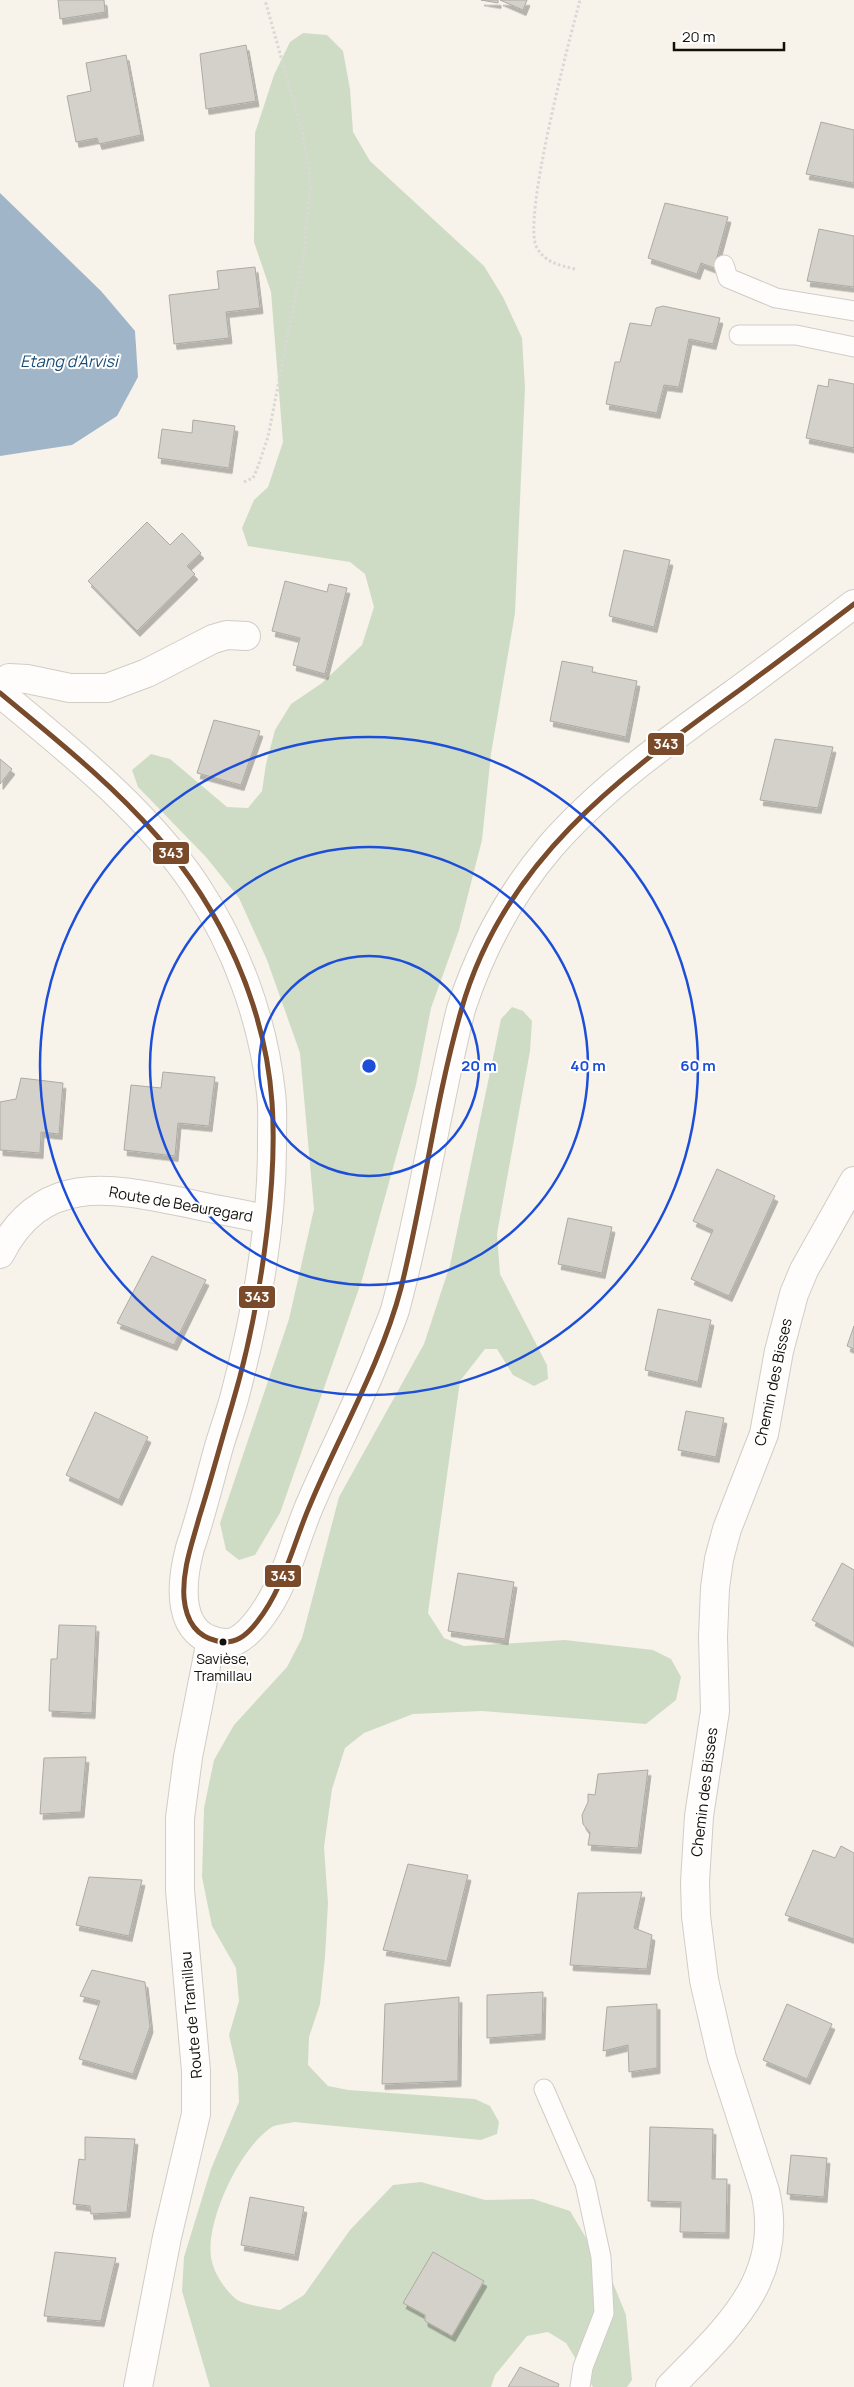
<svg xmlns="http://www.w3.org/2000/svg" width="854" height="2387" font-family="Manrope,sans-serif">
	<defs>
		<filter id="shadow"><feDropShadow dx="3" dy="5.5" stdDeviation="0" flood-color="#0004"/></filter>
	</defs>
	<rect width="100%" height="100%" fill="#f7f3ea"/>
	<g fill="#cfdcc5">
		<path d="M 303,33 L 327,35 L 343,51 L 350,89 L 353,132 L 370,161 L 484,266 L 503,297 L 522,338 L 525,388 L 515,613 L 491,754 L 482,840 L 459,930 L 431,1008 L 416,1085 L 362,1280 L 280,1513 L 255,1555 L 239,1560 L 226,1550 L 220,1523 L 289,1319 L 314,1209 L 300,1053 L 267,960 L 239,898 L 206,857 L 138,787 L 132,770 L 151,754 L 170,759 L 227,807 L 248,808 L 262,791 L 266,764 L 275,730 L 291,704 L 322,683 L 362,645 L 374,607 L 365,574 L 350,562 L 248,546 L 242,528 L 254,500 L 268,487 L 283,442 L 271,292 L 254,242 L 255,133 L 274,75 L 290,42 Z"/>
		<path d="M 512,1007 L 523,1011 L 532,1021 L 530,1051 L 497,1234 L 500,1274 L 547,1365 L 548,1379 L 534,1386 L 513,1375 L 497,1349 L 485,1349 L 460,1381 L 428,1613 L 444,1638 L 464,1646 L 565,1640 L 653,1650 L 671,1659 L 681,1677 L 676,1700 L 646,1724 L 482,1711 L 413,1714 L 364,1733 L 345,1748 L 332,1789 L 324,1847 L 328,1903 L 325,1957 L 320,2004 L 309,2037 L 308,2065 L 328,2086 L 348,2090 L 475,2099 L 490,2106 L 499,2122 L 497,2134 L 481,2140 L 294,2122 C 286,2124 275,2124 269,2129 C 239,2151 206,2220 211,2257 C 213,2272 225,2290 236,2299 C 243,2305 270,2308 280,2310 L 304,2295 L 350,2230 L 393,2185 L 421,2182 L 485,2200 L 533,2199 L 570,2211 L 613,2283 L 626,2315 L 632,2380 L 627,2387 L 593,2387 L 566,2343 L 548,2332 L 527,2336 L 495,2375 L 491,2387 L 210,2387 L 182,2291 L 184,2257 L 211,2169 L 239,2102 L 238,2074 L 229,2035 L 239,2001 L 236,1968 L 212,1926 L 202,1877 L 204,1808 L 214,1760 L 234,1725 L 287,1667 L 302,1638 L 339,1497 L 424,1344 L 450,1265 L 501,1019 Z"/>
	</g>
	<path fill="#a0b5c8" d="M 0,193 L 101,291 L 135,331 L 138,377 L 117,416 L 72,445 L 0,456 Z"/>
	<g fill="#d4d1ca" stroke="#adaaa3" filter="url(#shadow)">
		<path d="M 58,0 L 104,0 L 105,12 L 60,19 Z"/>
		<path d="M 481,0 L 498,0 L 498,3 Z"/>
		<path d="M 500,0 L 527,0 L 523,10 Z"/>
		<path d="M 246,45 L 256,101 L 206,109 L 200,54 Z"/>
		<path d="M 126,55 L 141,135 L 99,144 L 97,138 L 76,142 L 67,96 L 91,91 L 86,63 Z"/>
		<path d="M 821,122 L 854,130 L 854,183 L 806,174 Z"/>
		<path d="M 665,203 L 728,217 L 714,268 L 701,263 L 697,274 L 648,258 Z"/>
		<path d="M 819,229 L 854,236 L 854,287 L 807,281 Z"/>
		<path d="M 255,267 L 260,308 L 226,312 L 229,338 L 174,344 L 169,295 L 219,289 L 217,271 Z"/>
		<path d="M 663,306 L 720,318 L 713,344 L 689,339 L 679,387 L 664,385 L 657,413 L 606,404 L 615,362 L 620,362 L 630,323 L 651,326 L 656,308 Z"/>
		<path d="M 829,379 L 854,384 L 854,448 L 806,438 L 818,385 L 828,387 Z"/>
		<path d="M 193,420 L 235,426 L 229,468 L 158,458 L 162,429 L 192,433 Z"/>
		<path d="M 147,522 L 170,545 L 182,533 L 201,553 L 187,566 L 195,574 L 137,631 L 88,581 Z"/>
		<path d="M 624,550 L 670,560 L 654,627 L 609,616 Z"/>
		<path d="M 285,581 L 327,592 L 329,584 L 347,588 L 325,674 L 293,665 L 300,638 L 272,631 Z"/>
		<path d="M 562,661 L 593,667 L 592,672 L 637,681 L 626,737 L 550,721 Z"/>
		<path d="M 214,720 L 260,731 L 241,785 L 197,773 Z"/>
		<path d="M 775,739 L 833,747 L 818,808 L 760,800 Z"/>
		<path d="M 0,759 L 12,769 L 0,784 Z"/>
		<path d="M 163,1072 L 215,1077 L 209,1126 L 178,1123 L 175,1156 L 124,1150 L 131,1085 L 161,1088 Z"/>
		<path d="M 21,1078 L 63,1083 L 59,1134 L 41,1132 L 40,1153 L 0,1150 L 0,1102 L 16,1099 Z"/>
		<path d="M 717,1169 L 775,1196 L 729,1296 L 691,1279 L 713,1230 L 693,1221 Z"/>
		<path d="M 568,1218 L 612,1227 L 602,1273 L 558,1264 Z"/>
		<path d="M 152,1256 L 206,1280 L 174,1345 L 117,1323 Z"/>
		<path d="M 658,1309 L 711,1320 L 698,1382 L 645,1370 Z"/>
		<path d="M 854,1326 L 854,1349 L 847,1346 Z"/>
		<path d="M 686,1411 L 724,1418 L 716,1457 L 678,1450 Z"/>
		<path d="M 95,1412 L 148,1437 L 119,1500 L 66,1475 Z"/>
		<path d="M 842,1563 L 854,1570 L 854,1643 L 812,1620 Z"/>
		<path d="M 458,1573 L 514,1582 L 505,1639 L 448,1631 Z"/>
		<path d="M 59,1625 L 96,1626 L 92,1713 L 49,1711 L 51,1659 L 57,1659 Z"/>
		<path d="M 86,1757 L 81,1812 L 40,1814 L 44,1758 Z"/>
		<path d="M 648,1770 L 638,1848 L 588,1845 L 590,1833 L 583,1824 L 582,1815 L 588,1802 L 588,1794 L 595,1795 L 598,1774 Z"/>
		<path d="M 841,1846 L 854,1853 L 854,1939 L 785,1915 L 813,1850 L 835,1858 Z"/>
		<path d="M 408,1864 L 468,1875 L 447,1961 L 383,1950 Z"/>
		<path d="M 89,1877 L 142,1880 L 129,1936 L 76,1925 Z"/>
		<path d="M 642,1892 L 634,1928 L 652,1935 L 647,1969 L 570,1965 L 578,1893 Z"/>
		<path d="M 92,1970 L 145,1982 L 150,2027 L 133,2074 L 79,2059 L 100,2001 L 80,1996 Z"/>
		<path d="M 543,1992 L 542,2034 L 487,2038 L 487,1995 Z"/>
		<path d="M 459,1997 L 458,2081 L 382,2084 L 385,2004 Z"/>
		<path d="M 657,2004 L 657,2068 L 629,2072 L 628,2045 L 603,2051 L 607,2007 Z"/>
		<path d="M 787,2004 L 832,2024 L 807,2079 L 763,2060 Z"/>
		<path d="M 650,2127 L 713,2129 L 712,2179 L 727,2179 L 726,2233 L 680,2232 L 681,2202 L 648,2201 Z"/>
		<path d="M 85,2137 L 135,2139 L 127,2212 L 91,2214 L 90,2206 L 73,2204 L 79,2159 L 85,2160 Z"/>
		<path d="M 791,2155 L 827,2158 L 824,2197 L 787,2194 Z"/>
		<path d="M 250,2197 L 304,2207 L 295,2255 L 241,2245 Z"/>
		<path d="M 55,2252 L 116,2258 L 101,2321 L 44,2316 Z"/>
		<path d="M 433,2252 L 484,2281 L 452,2336 L 425,2321 L 425,2315 L 403,2303 Z"/>
		<path d="M 520,2367 L 559,2384 L 558,2387 L 508,2387 Z"/>
	</g>
	<g fill="none" stroke-linecap="round" stroke-linejoin="round">
		<g stroke="#d0cdc6" stroke-width="21">
			<g id="lane">
				<path d="M 724,265 L 728,278 L 776,298 L 854,311"/>
				<path d="M 739,335 L 796,335 L 854,347"/>
				<path d="M 544,2089 L 585,2183 L 601,2257 L 604,2313 L 583,2367 L 580,2387"/>
			</g>
		</g>
		<g stroke="#d0cdc6" stroke-width="30">
			<g id="street">
				<path d="M 0,684 L 9,678 L 27,679 L 70,688 L 107,688 L 147,673 L 213,639 L 227,635 L 246,636"/>
				<path d="M 0,1254 C 41,1174 108,1187 182,1202 C 211,1209 240,1213 268,1220"/>
				<path d="M 138,2387 L 167,2237 L 196,2114 L 196,2071 L 180,1890 L 180,1818 L 188,1757 L 211,1640"/>
				<path d="M 670,2387 C 726,2329 786,2279 765,2191 L 722,2058 L 704,1980 L 696,1916 L 695,1882 L 699,1816 L 715,1711 L 713,1637 L 715,1588 L 719,1559 L 727,1529 L 764,1434 L 779,1351 L 794,1294 L 804,1270 L 854,1181"/>
			</g>
		</g>
		<g stroke="#d0cdc6" stroke-width="30">
			<path id="secondary" d="M 0,693 C 70,751 145,810 196,886 C 237,948 263,1020 271,1093 C 273,1108 272,1123 272,1137 C 273,1224 257,1311 235,1395 C 230,1414 223,1432 218,1450 C 209,1483 201,1516 190,1548 C 181,1582 174,1639 225,1643 C 242,1644 258,1622 267,1608 C 288,1576 296,1535 312,1500 C 334,1449 360,1400 380,1348 C 385,1335 391,1323 395,1310 C 422,1211 436,1109 461,1009 C 480,951 510,894 550,847 C 603,786 673,737 739,690 C 777,662 816,633 854,604"/>
		</g>
		<g stroke="#d9d8d6" stroke-width="3" stroke-dasharray="2.5 2.5" stroke-linecap="butt">
			<path d="M 575,269 C 559,265 546,263 537,248 C 521,222 570,37 580,0"/>
			<path d="M 244,482 L 253,478 L 257,469 L 268,437 L 304,252 L 310,189 L 309,169 L 303,136 L 265,0"/>
		</g>
		<use href="#lane" stroke="#fefdfc" stroke-width="19"/>
		<use href="#street" stroke="#fefdfc" stroke-width="28"/>
		<use href="#secondary" stroke="#fefdfc" stroke-width="28"/>
		<g stroke="#fff" stroke-width="9">
			<path id="bus-1" d="M 0,693 C 54,738 110,782 157,836 C 221,909 265,1004 272,1102 C 275,1144 272,1189 267,1231 C 260,1290 249,1348 232,1405 C 221,1442 211,1480 199,1518 C 192,1544 182,1570 184,1598 C 186,1620 195,1636 217,1641 C 235,1645 246,1636 257,1622 C 284,1588 293,1544 310,1505 C 340,1433 381,1364 401,1288 C 424,1196 435,1102 461,1011 C 503,860 621,776 741,689 C 779,661 816,633 854,604"/>
		</g>
		<use href="#bus-1" stroke="#7a4b2a" stroke-width="5"/>
	</g>
	<g fill="none" stroke="#1d4ed8" stroke-width="2.5">
		<circle cx="369" cy="1066" r="110"/>
		<circle cx="369" cy="1066" r="219"/>
		<circle cx="369" cy="1066" r="329"/>
	</g>
	<circle fill="#13100a" stroke="#fff" stroke-width="2" cx="223" cy="1642" r="4.5"/>
	<g text-anchor="middle" dominant-baseline="central" stroke-width="4" stroke-linejoin="round" paint-order="stroke">
		<g font-size="14" fill="#13100a" stroke="#fff">
			<text x="223" y="1658">Savièse,<tspan x="223" dy="17">Tramillau</tspan></text>
		</g>
		<g font-size="15" fill="#13100a" stroke="#fff">
			<text transform="translate(181 1204) rotate(10)">Route de Beauregard</text>
			<text transform="translate(773 1382) rotate(-78)">Chemin des Bisses</text>
			<text transform="translate(704 1792) rotate(-83)">Chemin des Bisses</text>
			<text transform="translate(191 2015) rotate(-95)">Route de Tramillau</text>
		</g>
		<g font-size="16" font-style="italic" fill="#194b73" stroke="#fff">
			<text x="69" y="361">Etang d'Arvisi</text>
		</g>
	</g>
	<circle cx="369" cy="1066" r="8" fill="#1d4ed8" stroke="#fff" stroke-width="2.5"/>
	<g font-size="15" text-anchor="middle" font-weight="bold" fill="#1d4ed8" stroke="#fff" stroke-width="4" stroke-linejoin="round" paint-order="stroke">
		<text x="479" y="1071">20 m</text>
		<text x="588" y="1071">40 m</text>
		<text x="698" y="1071">60 m</text>
	</g>
	<g stroke="#fff" stroke-width="2">
		<rect x="647" y="732" width="38" height="24" rx="5" fill="#7a4b2a"/>
		<rect x="152" y="841" width="38" height="24" rx="5" fill="#7a4b2a"/>
		<rect x="238" y="1285" width="38" height="24" rx="5" fill="#7a4b2a"/>
		<rect x="264" y="1564" width="38" height="24" rx="5" fill="#7a4b2a"/>
	</g>
	<g font-size="14" text-anchor="middle" font-weight="bold" fill="#fff">
		<text x="666" y="749">343</text>
		<text x="171" y="858">343</text>
		<text x="257" y="1302">343</text>
		<text x="283" y="1581">343</text>
	</g>
	<path d="M674 42v8h110v-8" fill="none" stroke="#13100a" stroke-width="2.5"/>
	<text x="682" y="42" font-size="15" fill="#13100a" stroke="#ffffff" stroke-width="4" paint-order="stroke">20 m</text>
</svg>
